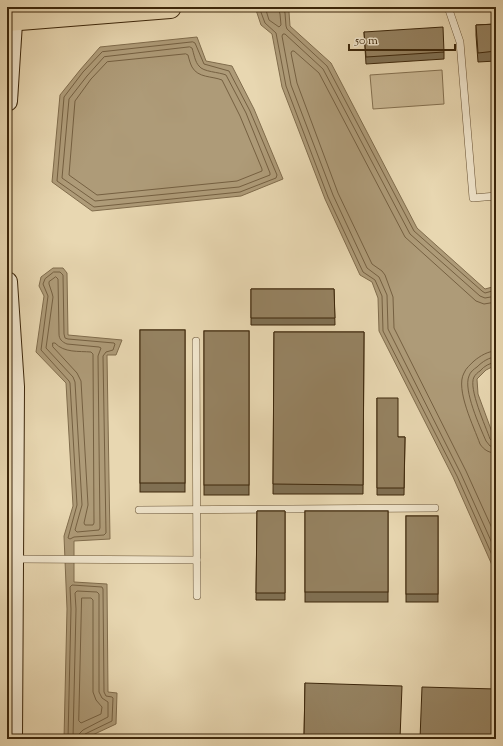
<svg xmlns="http://www.w3.org/2000/svg" width="503" height="746" font-family="'Sorts Mill Goudy',serif">
	<rect width="100%" height="100%" fill="#e8d7b1"/>
	<filter id="stains"><feTurbulence type="fractalNoise" baseFrequency=".005" numOctaves="4"/><feColorMatrix values="0 0 0 0 .2 0 0 0 0 .09 0 0 0 0 .02 0 0 0 .5 -.17"/></filter>
	<radialGradient id="worn" r=".72"><stop offset=".6" stop-color="#630" stop-opacity="0"/><stop offset="1" stop-color="#630" stop-opacity=".3"/></radialGradient>
	<path fill="#cbb995" stroke="#847050" d="M 442,70 L 444,104 L 373,109 L 370,75 Z"/>
	<g fill="#ae9b78" stroke="#806c4c">
		<path d="M 255,7 L 287,7 L 289,12 L 290,26 L 331,63 L 417,228 L 485,289 L 496,286 L 496,365 L 486,370 L 477,379 L 478,394 L 496,443 L 496,574 L 453,477 L 379,331 L 378,298 L 372,282 L 360,275 L 325,199 L 282,87 L 272,34 L 261,25 Z"/>
		<path d="M 197,37 L 206,61 L 232,66 L 254,109 L 283,179 L 241,196 L 92,211 L 52,182 L 60,95 L 80,70 L 100,47 Z"/>
		<path d="M 53,268 L 63,268 L 67,273 L 68,335 L 122,340 L 116,355 L 107,355 L 110,539 L 74,541 L 74,582 L 107,584 L 108,692 L 117,693 L 116,724 L 84,739 L 64,739 L 67,609 L 64,536 L 73,506 L 66,383 L 36,352 L 44,296 L 39,286 L 41,277 Z"/>
	</g>
	<g fill="none" stroke-linecap="round" stroke-linejoin="round">
		<g stroke="#756041" stroke-width="1">
			<path d="M 259,7 L 265,23 L 276,33 L 286,86 L 328,197 L 363,272 L 375,280 L 382,296 L 383,331 L 457,476 L 496,564"/>
			<path d="M 265,7 L 269,20 L 279,27 L 281,25 L 280,14 L 278,7"/>
			<path d="M 283,7 L 285,13 L 286,26 L 287,29 L 327,66 L 414,231 L 482,291 L 485,293 L 496,290"/>
			<path d="M 193,42 L 195,43 L 204,64 L 229,71 L 250,111 L 277,175 L 276,178 L 240,192 L 94,207 L 57,181 L 64,97 L 83,72 L 102,52 Z"/>
			<path d="M 190,47 L 192,48 C 194,54 195,62 199,66 C 203,72 219,72 226,75 L 246,113 L 270,173 L 270,175 L 239,187 L 95,201 L 62,178 L 69,99 L 87,76 L 104,57 Z"/>
			<path d="M 186,54 L 188,55 C 189,59 190,63 192,67 C 198,78 212,76 222,80 L 240,116 L 262,169 L 262,171 L 237,181 L 97,195 L 69,175 L 75,101 L 91,79 L 107,62 Z"/>
			<path d="M 54,272 L 60,272 L 63,275 L 64,334 L 65,338 L 68,339 L 114,343 L 115,344 L 113,350 L 106,352 L 103,356 L 106,533 L 104,535 L 74,537 L 70,539 L 68,538 L 77,505 L 70,383 L 69,381 L 41,350 L 48,296 L 43,284 L 45,279 Z"/>
			<path d="M 56,277 L 58,279 L 59,334 C 59,339 62,342 67,344 L 99,347 L 101,348 L 98,356 L 100,528 L 99,530 L 77,532 L 75,530 L 82,505 L 75,382 L 73,377 L 46,348 L 53,297 L 52,293 L 49,284 L 49,282 Z"/>
			<path d="M 496,296 L 485,298 L 480,296 L 410,234 L 323,69 L 285,34 L 283,34 L 282,36 L 291,85 L 333,195 L 367,268 L 379,277 L 387,295 L 388,329 L 461,474 L 496,552"/>
			<path d="M 496,302 L 484,304 L 476,301 L 405,237 L 319,73 L 294,51 L 292,51 L 291,53 L 297,83 L 338,193 L 372,264 L 382,271 L 385,275 L 393,297 L 394,328 L 466,471 L 496,537"/>
			<path d="M 53,343 L 55,343 C 64,353 79,351 91,352 L 93,354 L 94,523 L 93,525 L 85,525 L 84,523 L 88,505 L 81,381 L 77,373 L 53,347 Z"/>
			<path d="M 496,351 C 488,351 480,356 474,361 C 470,365 466,368 464,373 C 455,389 474,427 480,444 C 484,450 489,453 496,453"/>
			<path d="M 496,357 C 489,357 482,362 477,367 C 474,369 470,372 469,376 C 463,390 480,427 486,441 L 490,446 L 496,447"/>
			<path d="M 496,362 C 490,363 484,366 480,371 C 478,372 475,375 474,377 C 468,388 486,427 490,439 L 493,442 L 496,442"/>
			<path d="M 82,598 L 91,598 L 93,600 L 93,692 L 96,700 L 102,707 L 101,714 L 81,723 L 79,721 Z"/>
			<path d="M 68,739 L 71,609 L 70,587 L 72,585 L 102,587 L 103,589 L 104,692 L 106,696 L 112,697 L 113,698 L 112,721 L 85,734 L 84,736 L 83,739"/>
			<path d="M 73,739 L 76,609 L 75,593 L 77,591 L 97,592 L 99,594 L 99,692 L 102,698 L 108,702 L 108,717 L 106,718 L 83,730 L 79,734 L 78,739"/>
		</g>
		<g stroke="#675234" stroke-width="8">
			<g id="service">
				<path d="M 448,7 L 460,42 L 473,198 L 496,196"/>
				<path d="M 196,341 L 197,596"/>
				<path d="M 139,510 L 435,508"/>
				<path d="M 15,559 L 197,560"/>
			</g>
		</g>
		<g stroke="#3c260a" stroke-width="22">
			<g id="secondary">
				<path d="M 7,101 L 13,7"/>
				<path d="M 7,282 L 14,387 L 12,739"/>
			</g>
		</g>
		<g stroke="#3c260a" stroke-width="24">
			<path id="primary" d="M 7,20 L 170,7"/>
		</g>
		<use href="#service" stroke="#f0e5cc" stroke-width="7"/>
		<use href="#secondary" stroke="#f0e5cc" stroke-width="20"/>
		<use href="#primary" stroke="#e8d7b1" stroke-width="22"/>
	</g>
	<g fill="#807053" stroke="#3c260a">
		<path d="M 496,24 L 496,61 L 478,62 L 476,35 L 476,25 Z"/>
		<path d="M 364,32 L 444,52 L 444,59 L 366,64 Z"/>
		<path d="M 251,289 L 334,289 L 335,325 L 251,325 Z"/>
		<rect x="140" y="330" width="45" height="162"/>
		<rect x="204" y="331" width="45" height="164"/>
		<path d="M 274,332 L 364,332 L 363,494 L 273,494 Z"/>
		<path d="M 377,398 L 398,437 L 405,437 L 404,495 L 377,495 Z"/>
		<path d="M 257,511 L 285,511 L 285,600 L 256,600 Z"/>
		<rect x="305" y="511" width="83" height="91"/>
		<rect x="406" y="516" width="32" height="86"/>
		<path d="M 305,683 L 401,739 L 304,739 Z"/>
	</g>
	<g fill="#958261" stroke="#3c260a">
		<path d="M 496,24 L 496,51 L 478,53 L 476,25 Z"/>
		<path d="M 443,27 L 444,52 L 366,57 L 364,32 Z"/>
		<path d="M 251,289 L 334,289 L 335,318 L 251,318 Z"/>
		<rect x="140" y="330" width="45" height="153"/>
		<rect x="204" y="331" width="45" height="154"/>
		<path d="M 274,332 L 364,332 L 363,485 L 273,484 Z"/>
		<path d="M 377,398 L 398,398 L 398,437 L 405,437 L 404,488 L 377,488 Z"/>
		<path d="M 257,511 L 285,511 L 285,593 L 256,593 Z"/>
		<rect x="305" y="511" width="83" height="81"/>
		<rect x="406" y="516" width="32" height="78"/>
		<path d="M 305,683 L 402,686 L 400,739 L 347,739 L 304,738 Z"/>
		<path d="M 422,687 L 496,689 L 496,739 L 420,739 Z"/>
	</g>
	<rect width="503" height="746" fill="none" stroke="#e8d7b1" stroke-width="24"/>
	<rect x="8" y="8" width="487" height="730" fill="none" stroke="#3c260a" stroke-width="2"/>
	<rect x="12" y="12" width="479" height="722" fill="none" stroke="#3c260a"/>
	<path d="M349 44v6h106v-6" fill="none" stroke="#3c260a" stroke-width="2"/>
	<text x="355" y="44" font-size="12" fill="#3c260a" stroke="#f0e5cc" stroke-width="3" paint-order="stroke">50 m</text>
	<rect width="100%" height="100%" filter="url(#stains)"/>
	<rect width="100%" height="100%" fill="url(#worn)"/>
</svg>
